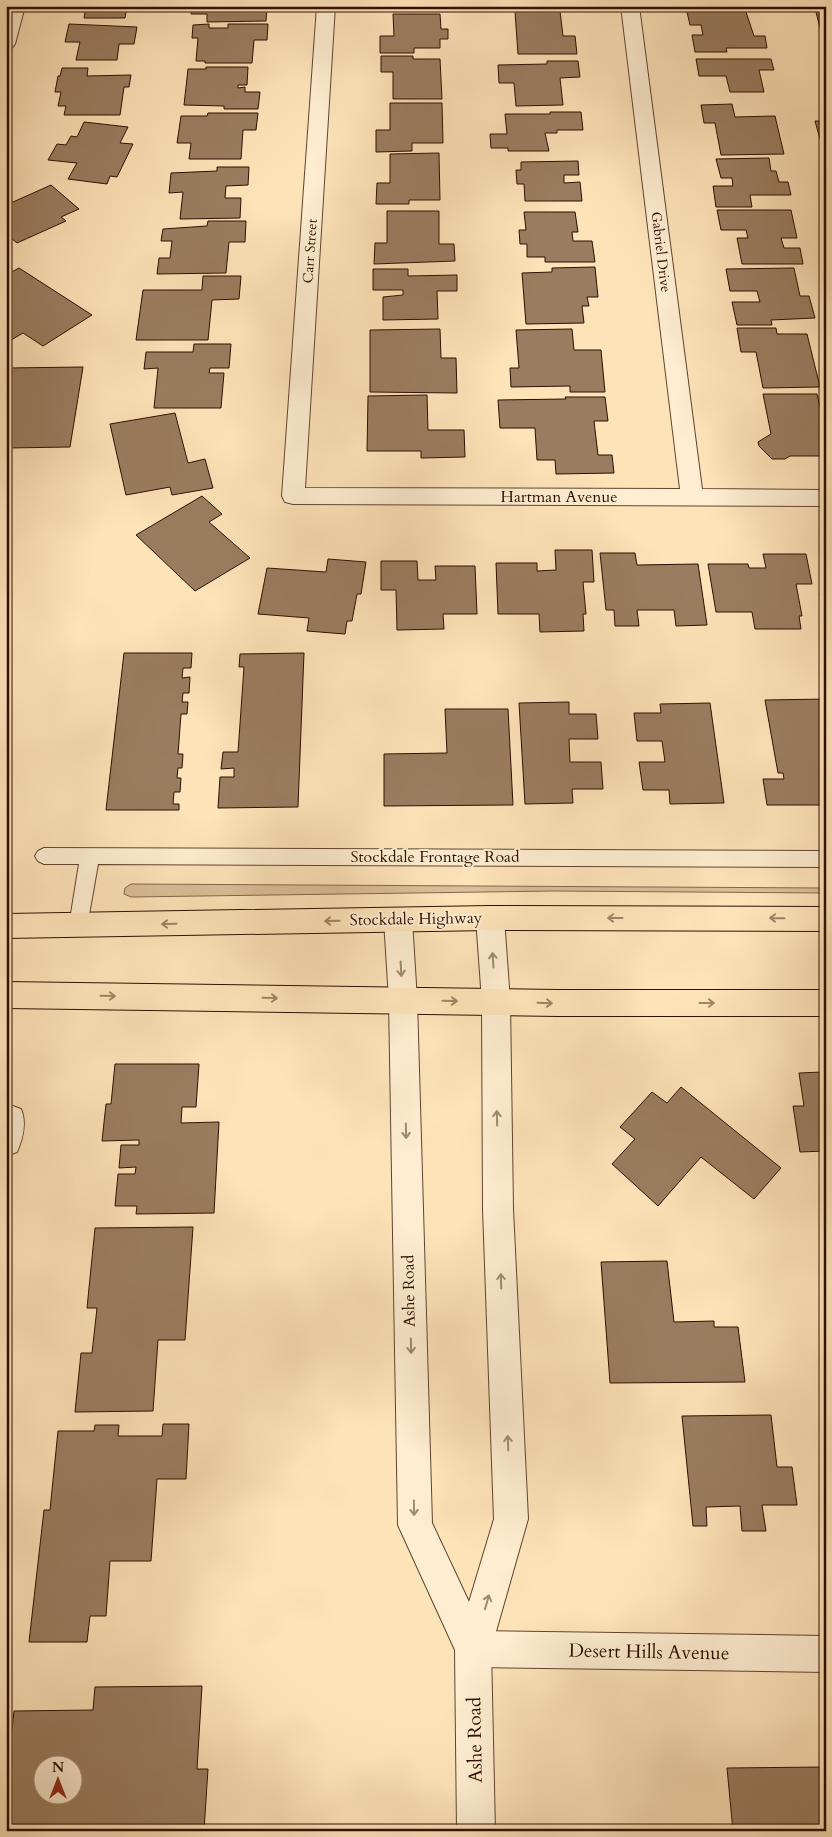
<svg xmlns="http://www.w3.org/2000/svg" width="832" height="1837" font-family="Cardo,serif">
	<rect width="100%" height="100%" fill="#fde3b8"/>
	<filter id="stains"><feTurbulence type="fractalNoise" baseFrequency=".004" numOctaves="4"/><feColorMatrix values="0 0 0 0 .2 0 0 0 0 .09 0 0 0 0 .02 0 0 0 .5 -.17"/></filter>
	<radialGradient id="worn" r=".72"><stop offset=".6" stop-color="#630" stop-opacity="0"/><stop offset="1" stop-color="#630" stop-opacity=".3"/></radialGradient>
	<path fill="#dabf99" stroke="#84664d" d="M 131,884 L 826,888 L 826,893 L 554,891 L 131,897 L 124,894 L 125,888 Z"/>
	<g fill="#9a7d60" stroke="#2e0e01" fill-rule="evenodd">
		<path d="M 86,6 L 127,6 L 125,18 L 84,18 Z"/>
		<path d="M 192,6 L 267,6 L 266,21 L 207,22 L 207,14 L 191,14 Z"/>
		<path d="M 560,11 L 563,36 L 575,36 L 577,54 L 518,54 L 515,12 Z"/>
		<path d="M 687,12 L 746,12 L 754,36 L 765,36 L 767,48 L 726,48 L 727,52 L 695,52 L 692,35 L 703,35 L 701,25 L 690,25 Z"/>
		<path d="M 816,12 L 826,12 L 826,32 L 821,32 Z"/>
		<path d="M 393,14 L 440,14 L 441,29 L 448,29 L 448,39 L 440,39 L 440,48 L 414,48 L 414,53 L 380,53 L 380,36 L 394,36 Z"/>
		<path d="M 69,24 L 137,27 L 134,44 L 119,44 L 117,60 L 76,60 L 80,42 L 65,42 Z"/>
		<path d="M 209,24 L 209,28 L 228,28 L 228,24 L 268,24 L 267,40 L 254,40 L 252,63 L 205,63 L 205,61 L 196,61 L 198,38 L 192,38 L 193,25 Z"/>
		<path d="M 381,56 L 413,56 L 413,59 L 440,59 L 442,99 L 393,99 L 393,72 L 381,72 Z"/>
		<path d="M 696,59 L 771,59 L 774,70 L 759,70 L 764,92 L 730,92 L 726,76 L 699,76 Z"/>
		<path d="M 547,61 L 578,61 L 580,77 L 560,78 L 563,105 L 516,106 L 514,83 L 499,83 L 498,65 L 547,64 Z"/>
		<path d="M 206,67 L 248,67 L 247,85 L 238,85 L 238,88 L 245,87 L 245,92 L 260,92 L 258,109 L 224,109 L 224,106 L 184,105 L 188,69 L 206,69 Z"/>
		<path d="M 62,68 L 88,68 L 87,76 L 131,75 L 129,87 L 124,87 L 120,115 L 64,115 L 66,106 L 58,106 L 61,92 L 55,92 L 58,76 L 60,76 Z"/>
		<path d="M 390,103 L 442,103 L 443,143 L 412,143 L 412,151 L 376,152 L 376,130 L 390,130 Z"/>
		<path d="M 732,104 L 735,117 L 775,116 L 784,154 L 721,155 L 715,123 L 704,123 L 701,105 Z"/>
		<path d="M 550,112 L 581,112 L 583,130 L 557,130 L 557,133 L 545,133 L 549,151 L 508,151 L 508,148 L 491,148 L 490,134 L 507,134 L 505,114 L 550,114 Z"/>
		<path d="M 208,113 L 258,113 L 256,130 L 243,130 L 241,159 L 189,159 L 191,143 L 177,143 L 181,116 L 207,116 Z"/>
		<path d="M 815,121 L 826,121 L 826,150 L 823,150 Z"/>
		<path d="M 84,122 L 128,127 L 120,143 L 133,144 L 117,177 L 110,176 L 107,184 L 68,179 L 77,163 L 48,160 L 57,144 L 66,145 L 71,136 L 77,137 Z"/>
		<path d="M 439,153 L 440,200 L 409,200 L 409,204 L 376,204 L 377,183 L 390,183 L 390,154 Z"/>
		<path d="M 769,158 L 771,171 L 776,171 L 779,182 L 788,182 L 791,195 L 750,195 L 752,207 L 716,207 L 713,186 L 733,186 L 732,178 L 721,178 L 716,159 Z"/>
		<path d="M 578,161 L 579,175 L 564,175 L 564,183 L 580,182 L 582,201 L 525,201 L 524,184 L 517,184 L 516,170 L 521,170 L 521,162 Z"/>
		<path d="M 217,167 L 249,167 L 248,185 L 226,186 L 225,198 L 241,198 L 240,218 L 180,219 L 183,192 L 169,193 L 171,173 L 217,171 Z"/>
		<path d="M 51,185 L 79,209 L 61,217 L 66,221 L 17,243 L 6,234 L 6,197 L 13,202 Z"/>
		<path d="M 717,210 L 791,210 L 797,238 L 781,238 L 784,248 L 800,248 L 803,264 L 742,264 L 737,238 L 748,238 L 746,230 L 721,230 Z"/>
		<path d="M 387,211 L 439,211 L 439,244 L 454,244 L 455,261 L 374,264 L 375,243 L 387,243 Z"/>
		<path d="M 524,212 L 575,212 L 578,232 L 572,232 L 573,241 L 592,241 L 595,262 L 545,262 L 545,257 L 527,257 L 527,244 L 520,244 L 519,230 L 526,230 Z"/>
		<path d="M 208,221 L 246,221 L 245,242 L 229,242 L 226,273 L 157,274 L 159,258 L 170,258 L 172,241 L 161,241 L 163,229 L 207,226 Z"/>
		<path d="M 595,267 L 598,297 L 587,297 L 589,306 L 582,306 L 584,323 L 526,324 L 522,273 L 552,272 L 552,268 Z"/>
		<path d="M 19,268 L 92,315 L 43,346 L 23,333 L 6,343 L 6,275 Z"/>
		<path d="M 794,268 L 800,296 L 809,296 L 815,318 L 771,320 L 772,325 L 737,325 L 732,302 L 760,302 L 757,291 L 730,291 L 726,269 Z"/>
		<path d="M 373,269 L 408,269 L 408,276 L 457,275 L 457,291 L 437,291 L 438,319 L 383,320 L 383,297 L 403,295 L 403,290 L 373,290 Z"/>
		<path d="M 203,276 L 241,276 L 239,299 L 212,300 L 208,340 L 136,340 L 143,290 L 202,290 Z"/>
		<path d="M 737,328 L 776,328 L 777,334 L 807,334 L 820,387 L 763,388 L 756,352 L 741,352 Z"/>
		<path d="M 440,329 L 441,358 L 456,358 L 457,393 L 370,392 L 370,330 Z"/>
		<path d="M 572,329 L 574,350 L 601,350 L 605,392 L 570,392 L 570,386 L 511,387 L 510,368 L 519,368 L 516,330 Z"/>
		<path d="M 194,344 L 231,344 L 229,368 L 210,368 L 209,373 L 224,373 L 221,408 L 154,408 L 158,368 L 144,369 L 146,352 L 193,352 Z"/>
		<path d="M 83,367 L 70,447 L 6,448 L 6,368 Z"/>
		<path d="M 763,394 L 817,394 L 826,431 L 826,456 L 790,456 L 785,459 L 772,459 L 759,446 L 758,442 L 771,434 Z"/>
		<path d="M 427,395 L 428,430 L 464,430 L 465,457 L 421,458 L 421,451 L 367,451 L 368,396 Z"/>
		<path d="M 565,397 L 605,397 L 608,421 L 594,421 L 598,455 L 612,455 L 614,473 L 556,474 L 555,460 L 537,460 L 535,428 L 500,428 L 498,400 L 566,399 Z"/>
		<path d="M 175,413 L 188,463 L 205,459 L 213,488 L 172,495 L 170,487 L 126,495 L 110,424 Z"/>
		<path d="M 202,496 L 222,514 L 209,522 L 250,558 L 195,591 L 136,535 Z"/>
		<path d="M 555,550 L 592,550 L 594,582 L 583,582 L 586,614 L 583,614 L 584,631 L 540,632 L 539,614 L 498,614 L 496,563 L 537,563 L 537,571 L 556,570 Z"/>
		<path d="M 600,553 L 635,553 L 637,565 L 698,564 L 707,625 L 676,626 L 674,610 L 637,610 L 639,626 L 615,626 L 614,610 L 606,610 Z"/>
		<path d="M 763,554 L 806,554 L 812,584 L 796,584 L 802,616 L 799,616 L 801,629 L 755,629 L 752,612 L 716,612 L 708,564 L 748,564 L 749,568 L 766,568 Z"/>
		<path d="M 328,559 L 366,562 L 361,594 L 357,594 L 352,621 L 347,621 L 345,634 L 307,631 L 309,618 L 258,614 L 267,568 L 326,572 Z"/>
		<path d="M 381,561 L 417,561 L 418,580 L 436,580 L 435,566 L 475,566 L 477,614 L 443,614 L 444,629 L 397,630 L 396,590 L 381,590 Z"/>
		<path d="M 820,594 L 826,594 L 826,623 Z"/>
		<path d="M 124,653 L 192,653 L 191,668 L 183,668 L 182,678 L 190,677 L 189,693 L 183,693 L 182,702 L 188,702 L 187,714 L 181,714 L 178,754 L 183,754 L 182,768 L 178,768 L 177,778 L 181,778 L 180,792 L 174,792 L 173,804 L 179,804 L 179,810 L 106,810 Z"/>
		<path d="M 304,653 L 298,807 L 218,808 L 220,777 L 234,777 L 234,768 L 221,769 L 223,752 L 238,752 L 244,667 L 239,667 L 240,654 Z"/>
		<path d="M 826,699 L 826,805 L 767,805 L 763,779 L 784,779 L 783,773 L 778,773 L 765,700 Z"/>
		<path d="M 569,702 L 569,714 L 596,714 L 598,739 L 569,739 L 570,762 L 601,762 L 603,789 L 572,789 L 573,803 L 525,804 L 519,703 Z"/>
		<path d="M 710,703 L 724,803 L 670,804 L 669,790 L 643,790 L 639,762 L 665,762 L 662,741 L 637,741 L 634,713 L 661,713 L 660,704 Z"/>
		<path d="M 445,709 L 508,709 L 513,805 L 384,806 L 384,754 L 447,753 Z"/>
		<path d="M 115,1064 L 199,1064 L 196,1107 L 182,1107 L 181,1123 L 219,1122 L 214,1213 L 136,1214 L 137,1206 L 115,1206 L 118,1174 L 135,1174 L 136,1167 L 119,1168 L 121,1145 L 139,1145 L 139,1140 L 102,1141 L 106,1104 L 111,1104 Z"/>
		<path d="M 822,1072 L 824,1085 L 826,1085 L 826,1151 L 800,1152 L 793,1106 L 804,1106 L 799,1073 Z"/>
		<path d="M 681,1087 L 781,1168 L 754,1199 L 701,1157 L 658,1206 L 612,1164 L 635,1139 L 620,1127 L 652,1092 L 667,1103 Z"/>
		<path d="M 193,1227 L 185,1340 L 158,1340 L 153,1411 L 75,1412 L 81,1353 L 92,1353 L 97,1308 L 87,1308 L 95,1228 Z"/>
		<path d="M 667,1261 L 674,1322 L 714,1321 L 714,1327 L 738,1327 L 745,1382 L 610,1383 L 601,1262 Z"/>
		<path d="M 771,1415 L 777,1467 L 792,1467 L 797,1505 L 762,1505 L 766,1531 L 742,1531 L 740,1506 L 706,1507 L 707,1526 L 693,1526 L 682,1416 Z"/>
		<path d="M 163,1424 L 189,1424 L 186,1479 L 157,1479 L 151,1561 L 110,1561 L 106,1616 L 90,1616 L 87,1642 L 29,1642 L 44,1510 L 50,1510 L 58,1431 L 94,1431 L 95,1425 L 119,1425 L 118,1436 L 162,1436 Z"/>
		<path d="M 202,1686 L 197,1769 L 208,1769 L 204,1831 L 6,1831 L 6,1747 L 10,1747 L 14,1711 L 93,1710 L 95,1687 ZM 42,1764 L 72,1764 L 72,1794 L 42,1794 Z"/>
		<path d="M 824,1767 L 826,1831 L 733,1831 L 727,1768 Z"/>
	</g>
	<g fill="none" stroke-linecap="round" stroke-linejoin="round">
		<g stroke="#62432f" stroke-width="2">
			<path id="service" d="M 44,848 L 826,851 L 826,867 L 98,864 L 87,926 L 85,932 L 78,934 L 71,932 L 69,926 L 79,864 L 44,864 L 38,861 L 35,856 L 38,851 Z"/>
		</g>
		<g stroke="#62432f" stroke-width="2">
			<g id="minor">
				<path d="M 7,6 L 25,6 L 15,44 L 12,48 L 6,49 Z"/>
				<path d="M 317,6 L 335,6 L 305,488 L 680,489 L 621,6 L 639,6 L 702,489 L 826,490 L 826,506 L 293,504 L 285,502 L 282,496 Z"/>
				<path d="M 10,1105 L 21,1109 C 27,1123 23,1138 17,1152 L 6,1156 L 6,1107 Z"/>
				<path d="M 473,1631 L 826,1636 L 826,1672 L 473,1667 L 460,1662 L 455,1649 L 460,1636 Z"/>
			</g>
		</g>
		<g stroke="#62432f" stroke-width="2">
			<path id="tertiary" d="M 490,906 L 500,910 L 504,918 L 510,1001 L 513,1209 L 528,1519 L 491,1649 L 495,1831 L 457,1831 L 455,1650 L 398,1525 L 389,1000 L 384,920 L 388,912 L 398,908 L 408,912 L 412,920 L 417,1000 L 432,1523 L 469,1602 L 494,1519 L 483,1209 L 482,1001 L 476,918 L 480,910 Z"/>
		</g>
		<g stroke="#2e0e01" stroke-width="2">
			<g id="primary">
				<path d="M 490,906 L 826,907 L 826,931 L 490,930 L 6,938 L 6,914 Z"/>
				<path d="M 6,982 L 558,990 L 826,990 L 826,1016 L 558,1016 L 6,1008 Z"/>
			</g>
		</g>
		<use href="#service" fill="#feedd1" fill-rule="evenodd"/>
		<use href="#minor" fill="#feedd1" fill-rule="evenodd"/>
		<use href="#tertiary" fill="#feedd1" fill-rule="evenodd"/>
		<use href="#primary" fill="#fde3b8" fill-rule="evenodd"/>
	</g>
	<defs><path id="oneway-shaft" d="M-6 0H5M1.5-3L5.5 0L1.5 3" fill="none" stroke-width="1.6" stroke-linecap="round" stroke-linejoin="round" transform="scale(1.25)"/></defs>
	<g stroke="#a08366">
		<use href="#oneway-shaft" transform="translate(615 918) rotate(180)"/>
		<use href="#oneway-shaft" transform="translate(777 918) rotate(-179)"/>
		<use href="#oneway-shaft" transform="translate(332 921) rotate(179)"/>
		<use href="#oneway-shaft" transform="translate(169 924) rotate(179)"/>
		<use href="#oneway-shaft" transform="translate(108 996) rotate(1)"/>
		<use href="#oneway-shaft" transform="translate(270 998) rotate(1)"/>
		<use href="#oneway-shaft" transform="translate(450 1001) rotate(1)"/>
		<use href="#oneway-shaft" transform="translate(545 1003) rotate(2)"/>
		<use href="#oneway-shaft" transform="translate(707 1003)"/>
	</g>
	<g stroke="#a08973">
		<use href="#oneway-shaft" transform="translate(493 960) rotate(-94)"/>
		<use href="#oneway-shaft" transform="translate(401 969) rotate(87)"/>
		<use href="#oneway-shaft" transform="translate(497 1118) rotate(-91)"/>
		<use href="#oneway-shaft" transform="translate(406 1131) rotate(89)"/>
		<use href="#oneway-shaft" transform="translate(501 1281) rotate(-92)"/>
		<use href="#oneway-shaft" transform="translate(411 1346) rotate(89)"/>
		<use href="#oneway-shaft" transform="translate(508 1443) rotate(-92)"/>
		<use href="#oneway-shaft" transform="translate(414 1508) rotate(89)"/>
		<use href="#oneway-shaft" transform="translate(487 1602) rotate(-74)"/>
	</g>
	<g text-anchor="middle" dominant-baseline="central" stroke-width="4" stroke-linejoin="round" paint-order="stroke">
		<g font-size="14" fill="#2e0e01" stroke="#feedd1">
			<text transform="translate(310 251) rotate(-86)">Carr Street</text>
			<text transform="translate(661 252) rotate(83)">Gabriel Drive</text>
		</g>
		<g font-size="16" fill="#2e0e01" stroke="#feedd1">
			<text x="559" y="497">Hartman Avenue</text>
			<text x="435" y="857">Stockdale Frontage Road</text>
			<text transform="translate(416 919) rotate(-1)">Stockdale Highway</text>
			<text transform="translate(409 1291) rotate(-91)">Ashe Road</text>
		</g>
		<g font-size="19" fill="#2e0e01" stroke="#feedd1">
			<text transform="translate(649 1652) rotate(1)">Desert Hills Avenue</text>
			<text transform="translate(475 1740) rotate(-91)">Ashe Road</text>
		</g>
	</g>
	<rect width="832" height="1837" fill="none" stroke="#fde3b8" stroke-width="25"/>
	<rect x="8" y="8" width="817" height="1822" fill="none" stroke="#2e0e01" stroke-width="2.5"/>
	<rect x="12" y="12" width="807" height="1812" fill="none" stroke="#2e0e01"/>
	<g transform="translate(58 1780)"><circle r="24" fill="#feedd1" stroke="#ab947e"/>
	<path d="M0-4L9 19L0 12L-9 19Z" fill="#8f2418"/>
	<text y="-8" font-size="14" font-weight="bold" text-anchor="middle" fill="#2e0e01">N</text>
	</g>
	<rect width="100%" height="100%" filter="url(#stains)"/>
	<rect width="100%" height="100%" fill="url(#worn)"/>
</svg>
